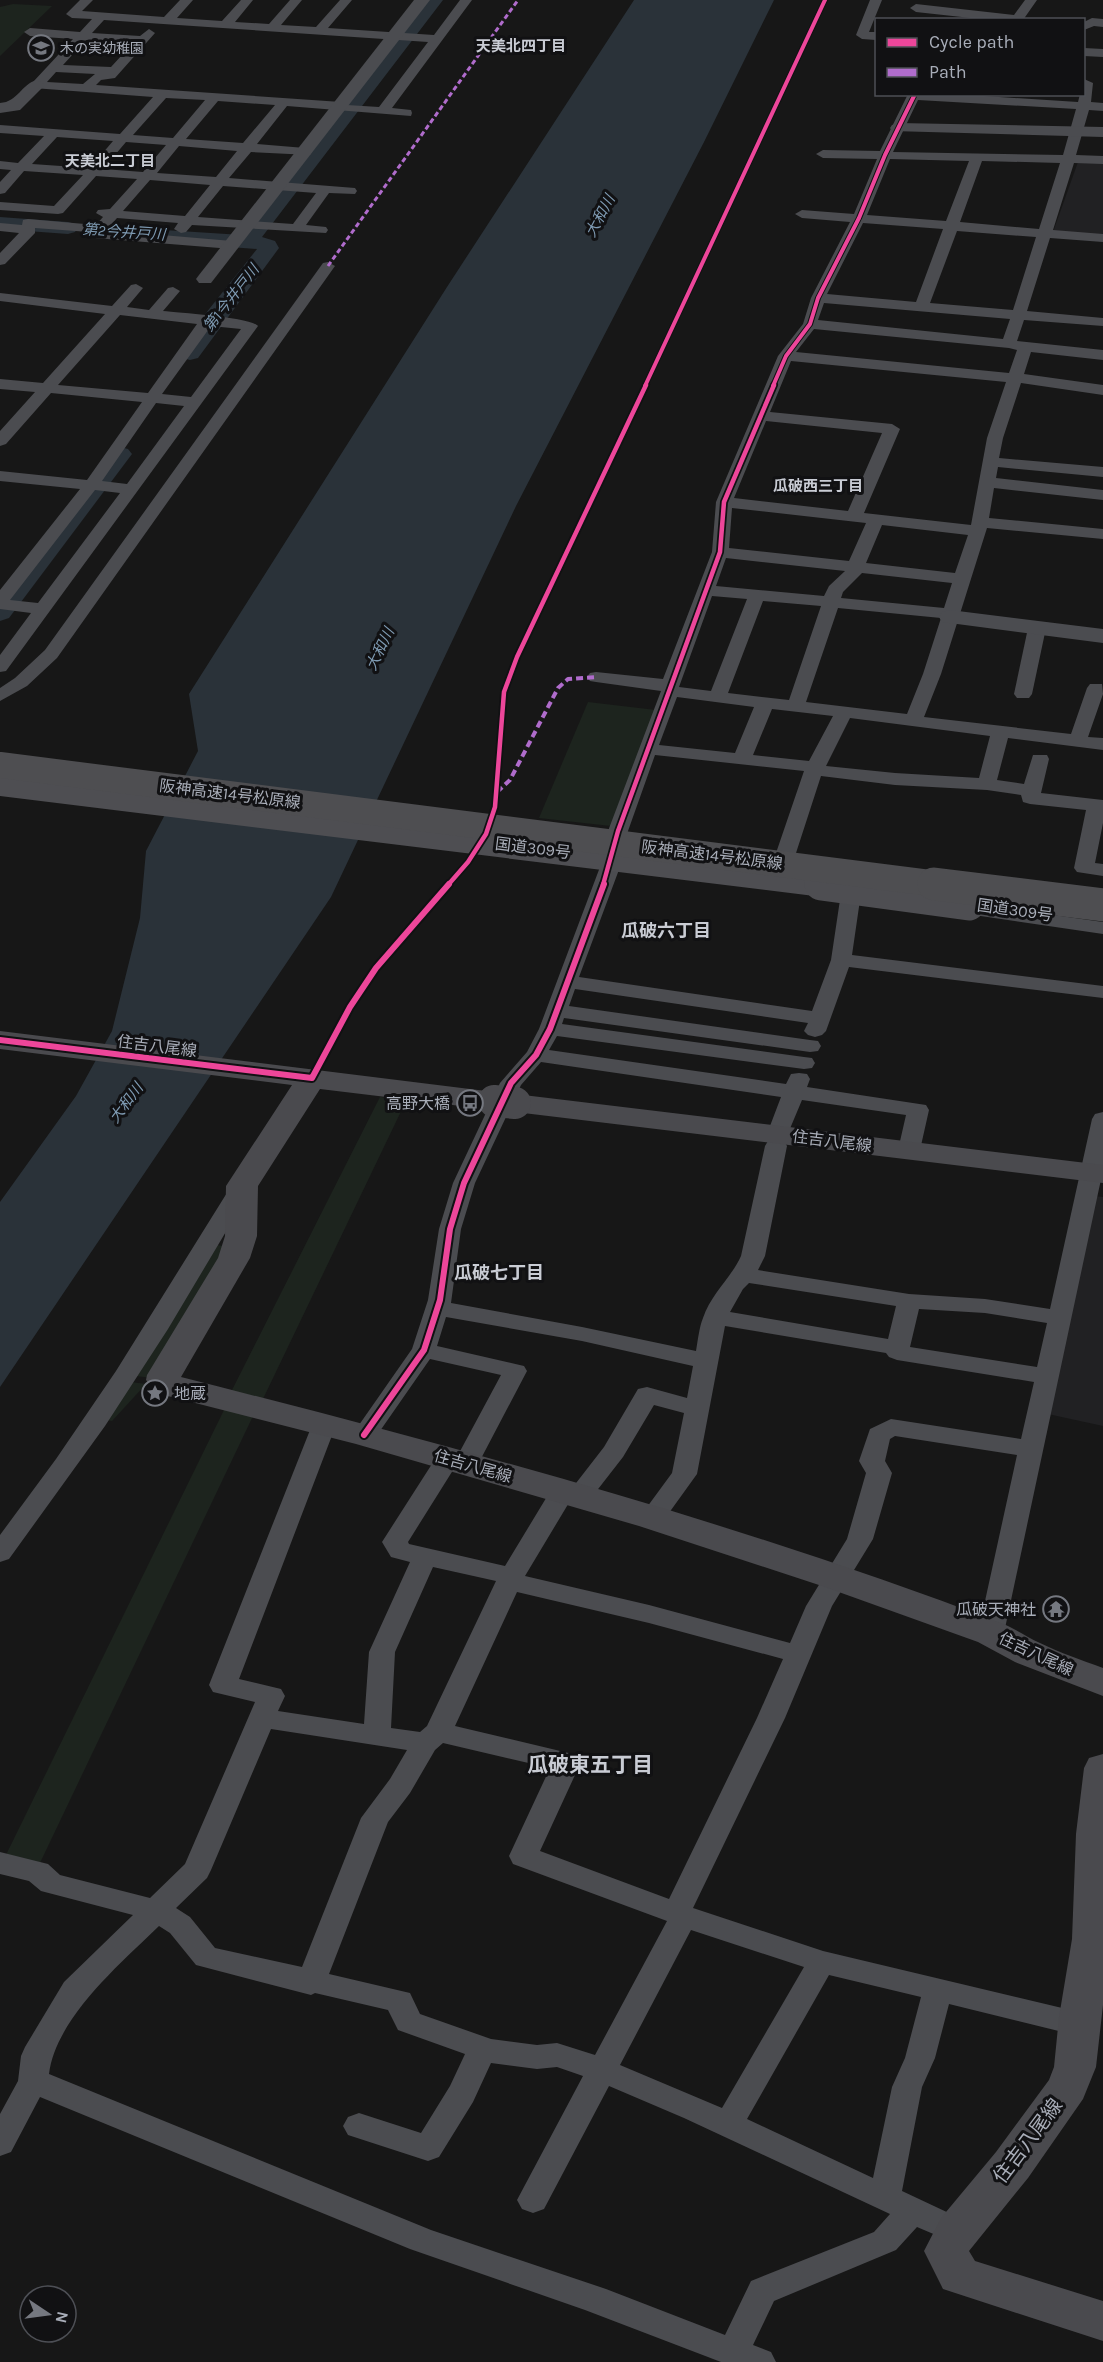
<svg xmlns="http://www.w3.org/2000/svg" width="1103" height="2362" font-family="Karla,'Noto Sans JP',sans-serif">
	<rect width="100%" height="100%" fill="#171717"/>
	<g fill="#212123">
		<path d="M 1078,162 L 1103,163 L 1103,236 L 1053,232 Z"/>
		<path d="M 1093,1196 L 1103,1197 L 1103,1426 L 1048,1414 Z"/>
	</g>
	<g fill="#1d241e">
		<path d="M 13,4 L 52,6 L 0,56 L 0,7 Z"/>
		<path d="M 588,702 L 656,710 L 611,826 L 539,818 Z"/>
		<path d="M 380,1097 L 406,1101 L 262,1401 L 230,1394 Z"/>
		<path d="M 217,1245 L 230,1247 L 152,1378 L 136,1376 Z"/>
		<path d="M 131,1382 L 146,1384 L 112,1421 L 106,1420 Z"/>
		<path d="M 225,1408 L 253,1416 L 39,1865 L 4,1859 Z"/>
	</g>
	<path fill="#2a3239" d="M 634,0 L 774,0 L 704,142 L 516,506 L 331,897 L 0,1387 L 0,1202 L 76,1096 L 112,1031 L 140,918 L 146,851 L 198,751 L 189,694 L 447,287 Z"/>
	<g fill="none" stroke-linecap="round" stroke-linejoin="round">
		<g fill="#2a3239" fill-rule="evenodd">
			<path d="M 425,0 L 443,0 L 262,237 L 275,241 L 279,248 L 198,358 L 190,360 L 182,358 L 179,353 L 182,348 L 206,313 L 257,249 L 164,242 L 157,240 L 154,236 L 157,232 L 164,230 L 242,235 Z"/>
			<path d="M 0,217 L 68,222 L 75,224 L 78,228 L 75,232 L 68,234 L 0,229 Z"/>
			<path d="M 120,447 L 128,449 L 132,454 L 9,618 L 0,621 L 0,596 L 112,449 Z"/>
		</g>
		<g fill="#4b4c50" fill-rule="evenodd">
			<path d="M 80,0 L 93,0 L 82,11 L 164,17 L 180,0 L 193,0 L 177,18 L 222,21 L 241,0 L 253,0 L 235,22 L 269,24 L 290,0 L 302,0 L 281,25 L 316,27 L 340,0 L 352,0 L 328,28 L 434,35 L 460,0 L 472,0 L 392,108 L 411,110 L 412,113 L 411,116 L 287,106 L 257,144 L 305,148 L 312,152 L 310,155 L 251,152 L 229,178 L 355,188 L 357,191 L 355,194 L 329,193 L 306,225 L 326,227 L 328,230 L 326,233 L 192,225 L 186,232 L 181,233 L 174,229 L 178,223 L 117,218 L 110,226 L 114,227 L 115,231 L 232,241 L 239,245 L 232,249 L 95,238 L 90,237 L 89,232 L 35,228 L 35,233 L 5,264 L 0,265 L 0,253 L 19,233 L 0,231 L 0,223 L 22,225 L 23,220 L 28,219 L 96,225 L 103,217 L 96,213 L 98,210 L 110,209 L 137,179 L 96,176 L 63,213 L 58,214 L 0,210 L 0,202 L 54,206 L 83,175 L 24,171 L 5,193 L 0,194 L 0,182 L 11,170 L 0,169 L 0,161 L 18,163 L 44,136 L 0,133 L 0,125 L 120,134 L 153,97 L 33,88 L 31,85 L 33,82 L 73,39 L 30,36 L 24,32 L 30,28 L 80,32 L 92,19 L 72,18 L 66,14 ZM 104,20 L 428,42 L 379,107 L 347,105 L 341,102 L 96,85 L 101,80 L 115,78 L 155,33 L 149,29 L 140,36 L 92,33 ZM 86,40 L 133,43 L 111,67 L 63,65 ZM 56,72 L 95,74 L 83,84 L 47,82 ZM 166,98 L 205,100 L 173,138 L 133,135 ZM 218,101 L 275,105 L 243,143 L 186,139 ZM 57,137 L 113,141 L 90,168 L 32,164 ZM 126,142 L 166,145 L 143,172 L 103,169 ZM 179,146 L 237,151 L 216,177 L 157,173 ZM 150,180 L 210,185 L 185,216 L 123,211 ZM 223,186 L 316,193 L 293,224 L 198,217 Z"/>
			<path d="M 870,0 L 882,0 L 869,32 L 876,32 L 876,40 L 862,39 L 856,35 Z"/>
			<path d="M 1025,0 L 1037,0 L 1023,20 L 989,20 L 916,12 L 910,8 L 916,4 L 1014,15 Z"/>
			<path d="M 1092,18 L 1103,19 L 1103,27 L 1094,26 L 1084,30 L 1084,22 Z"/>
			<path d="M 1084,48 L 1103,49 L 1103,57 L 1084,56 Z"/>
			<path d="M 1084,79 L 1093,83 L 1091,102 L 1103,103 L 1103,111 L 1089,110 L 1076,155 L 1103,156 L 1103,164 L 1074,163 L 1053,230 L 1103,234 L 1103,242 L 1050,238 L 1027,311 L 1103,318 L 1103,326 L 1024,320 L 1017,341 L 1103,350 L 1103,360 L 1031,352 L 1024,374 L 1103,385 L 1103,395 L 1021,383 L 1003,438 L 999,458 L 1103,467 L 1103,477 L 998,467 L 996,478 L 1103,490 L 1103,500 L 994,488 L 989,518 L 1103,529 L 1103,539 L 987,528 L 941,674 L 924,717 L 1071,734 L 1087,688 L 1090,684 L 1102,684 L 1103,694 L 1088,737 L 1103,738 L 1103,750 L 1008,738 L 997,780 L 1024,784 L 1033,755 L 1047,755 L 1049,759 L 1041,793 L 1103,800 L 1103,823 L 1095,863 L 1103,864 L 1103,876 L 1077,872 L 1074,868 L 1086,810 L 1030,804 L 1023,802 L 1021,795 L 987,790 L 895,785 L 821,776 L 796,853 L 793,857 L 779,857 L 776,853 L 804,771 L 655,755 L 628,831 L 620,867 L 579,977 L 812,1011 L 831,960 L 841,893 L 844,889 L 858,889 L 861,893 L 852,955 L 1103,986 L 1103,998 L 849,967 L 826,1031 L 822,1035 L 815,1037 L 808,1035 L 804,1031 L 808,1023 L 575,989 L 569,1006 L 810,1040 L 818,1041 L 821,1046 L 818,1051 L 810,1052 L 564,1018 L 562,1024 L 804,1057 L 812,1058 L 815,1063 L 812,1068 L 804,1069 L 557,1036 L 549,1050 L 786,1084 L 791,1074 L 799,1073 L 807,1074 L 810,1079 L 807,1087 L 926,1105 L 929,1110 L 920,1150 L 917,1155 L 909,1157 L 901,1155 L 898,1150 L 906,1115 L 802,1100 L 789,1131 L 781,1133 L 773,1131 L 770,1126 L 781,1097 L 541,1062 L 521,1085 L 475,1183 L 461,1229 L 451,1303 L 582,1327 L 696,1351 C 698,1340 699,1328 703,1318 C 711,1294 731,1278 741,1256 L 765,1146 L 768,1141 L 776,1139 L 784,1141 L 787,1146 L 765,1256 L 758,1270 L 909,1294 L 985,1299 L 1050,1309 L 1092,1119 L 1095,1114 L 1103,1112 L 1103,1170 L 1004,1633 L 1000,1640 L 991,1642 L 982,1640 L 978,1633 L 1017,1455 L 895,1436 L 890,1439 L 885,1461 L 892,1473 L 873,1539 L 832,1606 L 785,1718 L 693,1908 L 823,1951 L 1079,2012 L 1090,2016 L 1094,2024 L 1090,2032 L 1079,2036 L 949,2004 L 935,2058 L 922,2087 L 902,2191 L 968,2222 L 973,2231 L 968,2240 L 957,2244 L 917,2227 L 896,2250 L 774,2301 L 753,2345 L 771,2352 L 776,2362 L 721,2362 L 585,2310 L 410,2249 L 40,2097 L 11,2152 L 0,2156 L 0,2114 L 18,2081 L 21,2056 L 25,2047 L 64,1982 L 133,1915 L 41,1891 L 29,1881 L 0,1874 L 0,1852 L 48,1864 L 60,1875 L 150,1898 L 185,1864 L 255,1702 L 213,1692 L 209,1685 L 312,1425 L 315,1419 L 324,1417 L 333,1419 L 336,1425 L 239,1679 L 281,1689 L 285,1696 L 278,1711 L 364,1724 L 369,1652 L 410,1562 L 391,1557 L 382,1542 L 439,1453 L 448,1451 L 458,1455 L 501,1375 L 430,1359 L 373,1441 L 364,1443 L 355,1441 L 352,1435 L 412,1349 L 428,1300 L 439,1229 L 453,1183 L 500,1083 L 527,1052 L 539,1029 L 600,867 L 608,831 L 661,691 L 596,682 L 590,681 L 587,677 L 590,673 L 596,672 L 663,679 L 712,552 L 716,502 L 778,356 L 803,324 L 811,298 L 850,222 L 802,218 L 795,214 L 802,210 L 854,214 L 877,159 L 823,158 L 816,154 L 823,150 L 880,151 L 908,94 L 954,94 L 1078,102 L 1080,94 L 1084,94 ZM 918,100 L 1076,109 L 1063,155 L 893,152 ZM 890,159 L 969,161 L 946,221 L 867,215 ZM 982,161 L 1060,163 L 1039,229 L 960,222 ZM 863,223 L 943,229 L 916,302 L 827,294 ZM 957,231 L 1036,237 L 1013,310 L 930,303 ZM 824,303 L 1010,319 L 1003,339 L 818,320 ZM 814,329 L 1009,348 L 1017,350 L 1009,373 L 796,352 ZM 791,361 L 1006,382 L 987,438 L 971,525 L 864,513 L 900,429 L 892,424 L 770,412 ZM 766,421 L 882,433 L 848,511 L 734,498 ZM 732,508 L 866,523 L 849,561 L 729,548 ZM 882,525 L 968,535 L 955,573 L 866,563 ZM 726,558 L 845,571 L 829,586 L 824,596 L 716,586 ZM 862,573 L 952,583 L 944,608 L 841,598 L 843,592 ZM 712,596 L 747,599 L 711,691 L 679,687 ZM 763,601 L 821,606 L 789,700 L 728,693 ZM 838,608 L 941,618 L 923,674 L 907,714 L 806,702 ZM 677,697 L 754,707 L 735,753 L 659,745 ZM 772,709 L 833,716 L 809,761 L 753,755 ZM 850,718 L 990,736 L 979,778 L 895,773 L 826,766 ZM 749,1283 L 896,1306 L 888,1339 L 730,1312 L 743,1289 ZM 919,1309 L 985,1313 L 1047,1323 L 1037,1367 L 910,1347 ZM 446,1317 L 582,1341 L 693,1366 L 687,1398 L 647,1387 L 638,1389 L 604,1447 L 573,1487 L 563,1483 L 554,1485 L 505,1566 L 409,1544 L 408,1542 L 455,1467 L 466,1472 L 475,1470 L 527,1371 L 524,1366 L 437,1346 ZM 725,1326 L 886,1353 L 889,1357 L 897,1360 L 1034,1382 L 1021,1439 L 891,1419 L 870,1429 L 859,1461 L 866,1473 L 847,1539 L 806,1606 L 790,1643 L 649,1605 L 525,1576 L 570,1501 L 579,1504 L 588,1502 L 623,1457 L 654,1405 L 684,1413 L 672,1473 L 639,1518 L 643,1524 L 652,1527 L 661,1524 L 697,1474 ZM 433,1567 L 496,1581 L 427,1726 L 420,1732 L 391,1728 L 395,1652 ZM 517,1592 L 649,1623 L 783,1659 L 757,1718 L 669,1899 L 540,1851 L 581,1762 L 577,1755 L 455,1726 ZM 271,1729 L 407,1750 L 390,1779 L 361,1818 L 302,1967 L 215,1948 L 190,1917 L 176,1908 L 207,1878 L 211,1870 ZM 443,1743 L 550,1768 L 509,1856 L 513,1864 L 667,1921 L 595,2055 L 557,2043 L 537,2045 L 491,2039 L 420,2014 L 410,1993 L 329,1974 L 388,1822 L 410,1793 L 435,1750 ZM 159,1926 L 170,1933 L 196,1965 L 311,1995 L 315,1993 L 388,2010 L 398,2030 L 465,2054 L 450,2086 L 421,2133 L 359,2113 L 348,2117 L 343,2126 L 348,2135 L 428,2161 L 439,2157 L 473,2102 L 491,2063 L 537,2069 L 557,2067 L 583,2076 L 517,2200 L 522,2209 L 533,2213 L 544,2209 L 609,2086 L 684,2118 L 890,2214 L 874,2232 L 751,2281 L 725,2335 L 606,2289 L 431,2230 L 49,2074 C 56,2018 120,1964 159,1926 ZM 691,1930 L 804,1967 L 722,2108 L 620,2065 ZM 829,1975 L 921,1997 L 905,2058 L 892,2087 L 873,2178 L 747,2119 Z"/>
			<path d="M 328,262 L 335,266 L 57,658 L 27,686 L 0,701 L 0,688 L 15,678 L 45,650 L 323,263 Z"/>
			<path d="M 136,284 L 143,288 L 127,307 L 149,310 L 168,288 L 173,287 L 180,291 L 163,311 C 180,313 250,317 258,326 L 6,671 L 0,672 L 0,655 L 31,613 L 0,609 L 0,590 L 80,489 L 0,481 L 0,471 L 87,480 L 142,402 L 51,393 L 6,444 L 0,446 L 0,431 L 35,392 L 0,389 L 0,379 L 43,383 L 105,314 L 0,301 L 0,293 L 112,306 L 131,285 ZM 120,315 L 197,324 L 148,393 L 58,385 ZM 211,326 L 241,329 L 191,397 L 162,394 ZM 156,403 L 184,406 L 127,484 L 102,481 ZM 95,490 L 120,493 L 38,603 L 10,600 Z"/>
			<path d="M 1037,623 L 1043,624 L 1046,628 L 1032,694 L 1029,698 L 1017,698 L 1014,694 L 1028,628 L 1031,624 Z"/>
			<path d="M 954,901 L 1103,922 L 1103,934 L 947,911 L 944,907 L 947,903 Z"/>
			<path d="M 241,1181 L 249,1183 L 252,1188 L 168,1329 L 105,1426 L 9,1559 L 0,1562 L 0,1535 L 56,1459 L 116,1371 L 230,1188 L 233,1183 Z"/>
		</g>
		<g fill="#4b4c50" fill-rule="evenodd">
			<path d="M 414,0 L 430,0 L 211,283 L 199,283 L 196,279 L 199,275 Z"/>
			<path d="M 37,80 L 45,85 L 20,110 L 0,113 L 0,103 C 18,102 21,84 37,80 Z"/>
			<path d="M 898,123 L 1103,127 L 1103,137 L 892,131 L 890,128 L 892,125 Z"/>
			<path d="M 950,610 L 1103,629 L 1103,643 L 942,622 L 939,617 L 942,612 Z"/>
		</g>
		<g fill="#4a4a4e" fill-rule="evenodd">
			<path d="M 0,1031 L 494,1092 L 506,1096 L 515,1094 L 1103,1165 L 1103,1183 L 515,1112 L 503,1108 L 494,1110 L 320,1089 L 258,1186 L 257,1236 L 250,1258 L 181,1377 C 457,1447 734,1521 1001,1623 C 1014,1628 1027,1637 1040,1643 C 1060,1653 1082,1660 1103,1668 L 1103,1696 L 1015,1662 L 978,1642 L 822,1586 L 639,1526 L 356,1444 L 156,1393 L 146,1380 L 147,1375 L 218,1258 L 225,1236 L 226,1186 L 292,1085 L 0,1049 Z"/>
			<path d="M 1103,1754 L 1103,2005 L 1096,2067 L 1083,2099 L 1028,2178 L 969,2251 L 975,2261 L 1103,2301 L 1103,2341 L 943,2289 L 924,2251 L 941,2218 L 996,2152 L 1049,2080 L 1054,2067 L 1059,2017 L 1072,1939 L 1076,1834 L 1084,1768 L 1089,1758 Z"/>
		</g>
		<path stroke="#4a4a4e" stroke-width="32" d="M 494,1101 L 515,1103"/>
		<path stroke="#4e4e52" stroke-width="26" d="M 0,783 L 832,885"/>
		<path stroke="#4e4e52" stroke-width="33" d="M 821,884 L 969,904"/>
		<path stroke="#4e4e51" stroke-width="26" d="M 0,765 L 946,885"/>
		<path stroke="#4e4e51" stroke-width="33" d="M 934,884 L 1103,905"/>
		<path stroke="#b06ccc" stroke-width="3" stroke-dasharray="5 3" stroke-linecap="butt" d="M 328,266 L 518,0"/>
		<path stroke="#b06ccc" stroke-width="4" stroke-dasharray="7 4" stroke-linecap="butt" d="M 497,792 L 510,780 L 558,688 L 568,679 L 596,677"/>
		<g stroke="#111113" stroke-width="6">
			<g id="cycleway-far2">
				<path d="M 645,386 L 825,0"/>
				<path d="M 773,386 L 786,356 L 810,324 L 818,298 L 859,218 L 885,155 L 915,94"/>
			</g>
		</g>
		<g stroke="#111113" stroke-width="8">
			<g id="cycleway-far1">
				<path d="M 448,885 L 468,862 L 486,834 L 495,807 L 504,692 L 517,657 L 646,385"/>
				<path d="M 603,885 L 618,831 L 720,552 L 724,502 L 774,385"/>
			</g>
		</g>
		<g stroke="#111113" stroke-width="10">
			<g id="cycleway">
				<path d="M 0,1040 L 312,1078 L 350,1007 L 376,968 L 449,884"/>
				<path d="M 364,1435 L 424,1350 L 440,1300 L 450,1229 L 464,1183 L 511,1083 L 536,1055 L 550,1029 L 604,884"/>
			</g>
		</g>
		<use href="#cycleway-far2" stroke="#ed469a" stroke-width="4"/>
		<use href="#cycleway-far1" stroke="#ed469a" stroke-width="4.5"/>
		<use href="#cycleway" stroke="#ed469a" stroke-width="6"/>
	</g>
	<defs>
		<g id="school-ring" transform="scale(1.35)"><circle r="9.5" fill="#111113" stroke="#757880" stroke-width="1.5"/><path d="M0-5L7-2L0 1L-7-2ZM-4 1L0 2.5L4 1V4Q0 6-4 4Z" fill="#757880"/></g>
		<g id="bus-ring" transform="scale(1.35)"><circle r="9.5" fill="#111113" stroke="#757880" stroke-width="1.5"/><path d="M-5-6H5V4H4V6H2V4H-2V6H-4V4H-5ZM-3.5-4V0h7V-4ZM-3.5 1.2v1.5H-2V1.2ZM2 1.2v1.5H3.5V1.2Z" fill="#757880"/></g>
		<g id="sight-ring" transform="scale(1.35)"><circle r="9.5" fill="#111113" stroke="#757880" stroke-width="1.5"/><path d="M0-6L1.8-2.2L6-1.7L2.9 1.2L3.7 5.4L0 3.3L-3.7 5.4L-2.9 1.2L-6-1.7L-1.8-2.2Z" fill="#757880"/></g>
		<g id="temple-ring" transform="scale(1.35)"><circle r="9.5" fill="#111113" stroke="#757880" stroke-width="1.5"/><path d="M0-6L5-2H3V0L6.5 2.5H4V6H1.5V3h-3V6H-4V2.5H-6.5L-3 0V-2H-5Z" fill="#757880"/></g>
	</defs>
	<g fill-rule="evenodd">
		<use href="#school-ring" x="41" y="48"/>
		<use href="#bus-ring" x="470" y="1103"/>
		<use href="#sight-ring" x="155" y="1393"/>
		<use href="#temple-ring" x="1056" y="1609"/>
	</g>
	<g text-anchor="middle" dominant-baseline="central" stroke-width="6" stroke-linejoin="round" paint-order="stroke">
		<g font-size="14" fill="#a8adb8" stroke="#111113" text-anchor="start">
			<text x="60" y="48">木の実幼稚園</text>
		</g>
		<g font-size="15" font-weight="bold" fill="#c9ccd4" stroke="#111113">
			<text x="521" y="46">天美北四丁目</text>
			<text x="110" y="161">天美北二丁目</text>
			<text x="818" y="486">瓜破西三丁目</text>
		</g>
		<g font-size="15" font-style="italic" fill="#7f9bb3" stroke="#111113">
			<text transform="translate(600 216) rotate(-62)">大和川</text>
			<text transform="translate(124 232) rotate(4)">第2今井戸川</text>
			<text transform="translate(231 298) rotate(-52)">第1今井戸川</text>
			<text transform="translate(380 649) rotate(-64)">大和川</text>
			<text transform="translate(126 1103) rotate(-53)">大和川</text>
		</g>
		<g font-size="16" fill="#a8adb8" stroke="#111113">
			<text transform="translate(230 794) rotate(7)">阪神高速14号松原線</text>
			<text transform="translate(533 848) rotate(7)">国道309号</text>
			<text transform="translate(712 855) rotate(7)">阪神高速14号松原線</text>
			<text transform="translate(1015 910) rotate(8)">国道309号</text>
			<text transform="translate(157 1046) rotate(7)">住吉八尾線</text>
			<text transform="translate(832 1141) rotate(7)">住吉八尾線</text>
			<text transform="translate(473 1466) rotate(16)">住吉八尾線</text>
			<text transform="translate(1036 1654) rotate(25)">住吉八尾線</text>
		</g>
		<g font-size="16" fill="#a8adb8" stroke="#111113" text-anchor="end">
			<text x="450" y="1103">高野大橋</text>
			<text x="174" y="1393" text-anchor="start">地蔵</text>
			<text x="1036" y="1609">瓜破天神社</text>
		</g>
		<g font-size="18" font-weight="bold" fill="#c9ccd4" stroke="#111113">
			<text x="666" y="931">瓜破六丁目</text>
			<text x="499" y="1273">瓜破七丁目</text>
		</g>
		<g font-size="20" fill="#a8adb8" stroke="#111113">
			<text transform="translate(1028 2141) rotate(-53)">住吉八尾線</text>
		</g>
		<g font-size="21" font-weight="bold" fill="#c9ccd4" stroke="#111113">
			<text x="590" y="1765">瓜破東五丁目</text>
		</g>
	</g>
	<rect x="875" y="18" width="210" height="78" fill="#111113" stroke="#4d4f55" stroke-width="1.5"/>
	<rect x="887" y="38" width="30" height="9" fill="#ed469a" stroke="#4d4f55" stroke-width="1.5"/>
	<text x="929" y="48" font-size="18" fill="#a8adb8">Cycle path</text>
	<rect x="887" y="68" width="30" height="9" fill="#b06ccc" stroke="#4d4f55" stroke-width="1.5"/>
	<text x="929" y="78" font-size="18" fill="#a8adb8">Path</text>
	<g transform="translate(48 2314) rotate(103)"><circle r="28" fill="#111113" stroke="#4d4f55" stroke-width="1.5"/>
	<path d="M0-4.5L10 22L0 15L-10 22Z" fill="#757880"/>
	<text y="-9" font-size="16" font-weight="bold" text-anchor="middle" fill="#a8adb8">N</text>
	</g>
</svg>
